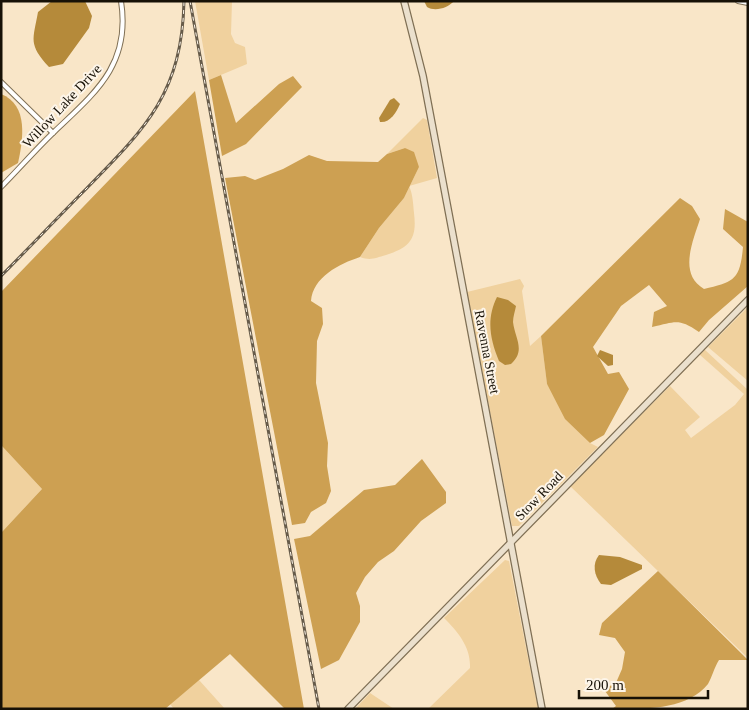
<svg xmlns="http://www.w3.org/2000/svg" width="749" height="710" font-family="Georgia,serif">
	<rect width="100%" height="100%" fill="#f9e6c8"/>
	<g fill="#f0d19e">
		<path d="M 195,1 L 232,1 L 231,34 L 235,43 L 245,47 L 247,64 L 209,80 Z"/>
		<path d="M 423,118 L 427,120 L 437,178 L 409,186 C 413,195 413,203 414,213 C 417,238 411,247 386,255 C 375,258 371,261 360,257 L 379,228 L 404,198 L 419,167 L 405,148 L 387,154 Z"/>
		<path d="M 520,279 L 524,286 L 522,291 L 530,346 L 541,336 L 547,384 L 590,443 L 598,447 L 519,526 L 512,526 L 467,292 Z"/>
		<path d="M 748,307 L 748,381 L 708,347 Z"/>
		<path d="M 704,349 L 748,390 L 748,658 L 570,486 L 670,386 L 700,417 L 685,430 L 691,438 L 735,405 L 744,394 L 699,354 Z"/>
		<path d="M 1,445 L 42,489 L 1,533 Z"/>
		<path d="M 505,560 L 509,561 L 538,709 L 428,709 L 470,668 C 471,647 458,632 444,618 Z"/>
		<path d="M 199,680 L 225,709 L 174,709 L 170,704 Z"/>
		<path d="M 370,693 L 394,709 L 355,709 Z"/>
	</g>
	<g fill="#cda052">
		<path d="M 221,75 L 236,123 L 279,84 L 293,76 L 302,87 L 246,144 L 222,156 L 209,80 Z"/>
		<path d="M 195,91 L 304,709 L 285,709 L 230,654 L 165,709 L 1,709 L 1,533 L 42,489 L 1,445 L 1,292 Z"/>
		<path d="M 1,94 C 29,105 23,140 18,163 L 1,173 Z"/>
		<path d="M 405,148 L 414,152 L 419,167 L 404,198 L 379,228 L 360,257 C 339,264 313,277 311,301 L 322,308 L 323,324 L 317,341 L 316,383 L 328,443 L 327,466 L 331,491 L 326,503 L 311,512 L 305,523 L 292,525 L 225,178 L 245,176 L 255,180 L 283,169 L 309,155 L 327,161 L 378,162 L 387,154 Z"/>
		<path d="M 680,198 L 692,206 L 700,219 C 693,241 678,274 704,289 C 734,282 740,280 743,247 L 723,229 L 725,209 L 748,222 L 748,286 L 709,320 L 699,332 C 678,318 676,322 652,327 L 654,312 L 667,306 L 649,285 L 621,306 L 593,347 L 608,374 L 619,372 L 629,389 L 604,435 L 590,443 L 565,419 L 547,384 L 541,336 Z"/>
		<path d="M 422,459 L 446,492 L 446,503 L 421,521 L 394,551 L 378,562 L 365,577 L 356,593 L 360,606 L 360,622 L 339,660 L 321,669 L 294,539 L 310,536 L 364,490 L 395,485 Z"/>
		<path d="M 658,571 L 748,660 L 719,660 C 714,668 712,677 708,684 C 687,710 646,709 612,709 L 616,706 L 602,687 L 615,685 L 622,669 L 625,652 L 615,638 L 599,635 L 602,623 Z"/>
	</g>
	<g fill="#b58a3a">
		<path d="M 52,1 L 85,1 L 92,16 L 89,28 L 63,64 L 49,67 C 28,44 33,40 38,12 Z"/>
		<path d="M 424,1 L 454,1 C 448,8 435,12 427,7 Z"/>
		<path d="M 394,98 L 400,104 C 396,113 390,123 380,122 L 379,118 L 390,100 Z"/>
		<path d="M 497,297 L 508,300 L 516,306 C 515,311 513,317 513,322 C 515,339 526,350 511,364 L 505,365 L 499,361 C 490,339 486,319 497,297 Z"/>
		<path d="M 600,350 L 613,355 L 613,365 L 608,366 L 597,356 Z"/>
		<path d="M 599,555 L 620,557 L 642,565 L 642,569 L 611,585 L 601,584 C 594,575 592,564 599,555 Z"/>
	</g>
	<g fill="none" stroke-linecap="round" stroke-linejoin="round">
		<g stroke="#7f6f54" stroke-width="6">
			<g id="street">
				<path d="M 738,1 L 748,3"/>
				<path d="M 1,82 L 53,133"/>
				<path d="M 1,187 C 19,169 36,149 55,131 C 96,92 131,64 121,1"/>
			</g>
		</g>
		<g stroke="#7f6f54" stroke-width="8">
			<g id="secondary">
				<path d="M 404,1 L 423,76 L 542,709"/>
				<path d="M 348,709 L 748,300"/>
			</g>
		</g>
		<use href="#street" stroke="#fff" stroke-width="4"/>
		<use href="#secondary" stroke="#ebe0cd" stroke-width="5.5"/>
		<g stroke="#665b4a" stroke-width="3">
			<g id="rail">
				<path d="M 190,1 L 319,709"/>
				<path d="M 1,276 C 30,247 58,217 87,188 C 147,127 182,92 184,1"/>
			</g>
		</g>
		<use href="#rail" stroke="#fdf5e9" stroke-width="1" stroke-dasharray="4" stroke-linecap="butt"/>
	</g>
	<g text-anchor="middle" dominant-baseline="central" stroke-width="4" stroke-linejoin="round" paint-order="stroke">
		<g font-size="14" fill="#171106" stroke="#fdf5e9">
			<text transform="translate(62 106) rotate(-47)">Willow Lake Drive</text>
			<text transform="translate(487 352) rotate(79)">Ravenna Street</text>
			<text transform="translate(539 496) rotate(-46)">Stow Road</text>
		</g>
	</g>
	<rect width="749" height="710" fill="none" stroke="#171106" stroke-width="5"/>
	<path d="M579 690v8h129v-8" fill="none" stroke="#171106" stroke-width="2.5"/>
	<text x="586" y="690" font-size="15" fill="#171106" stroke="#fdf5e9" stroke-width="4" paint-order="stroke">200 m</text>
</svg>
